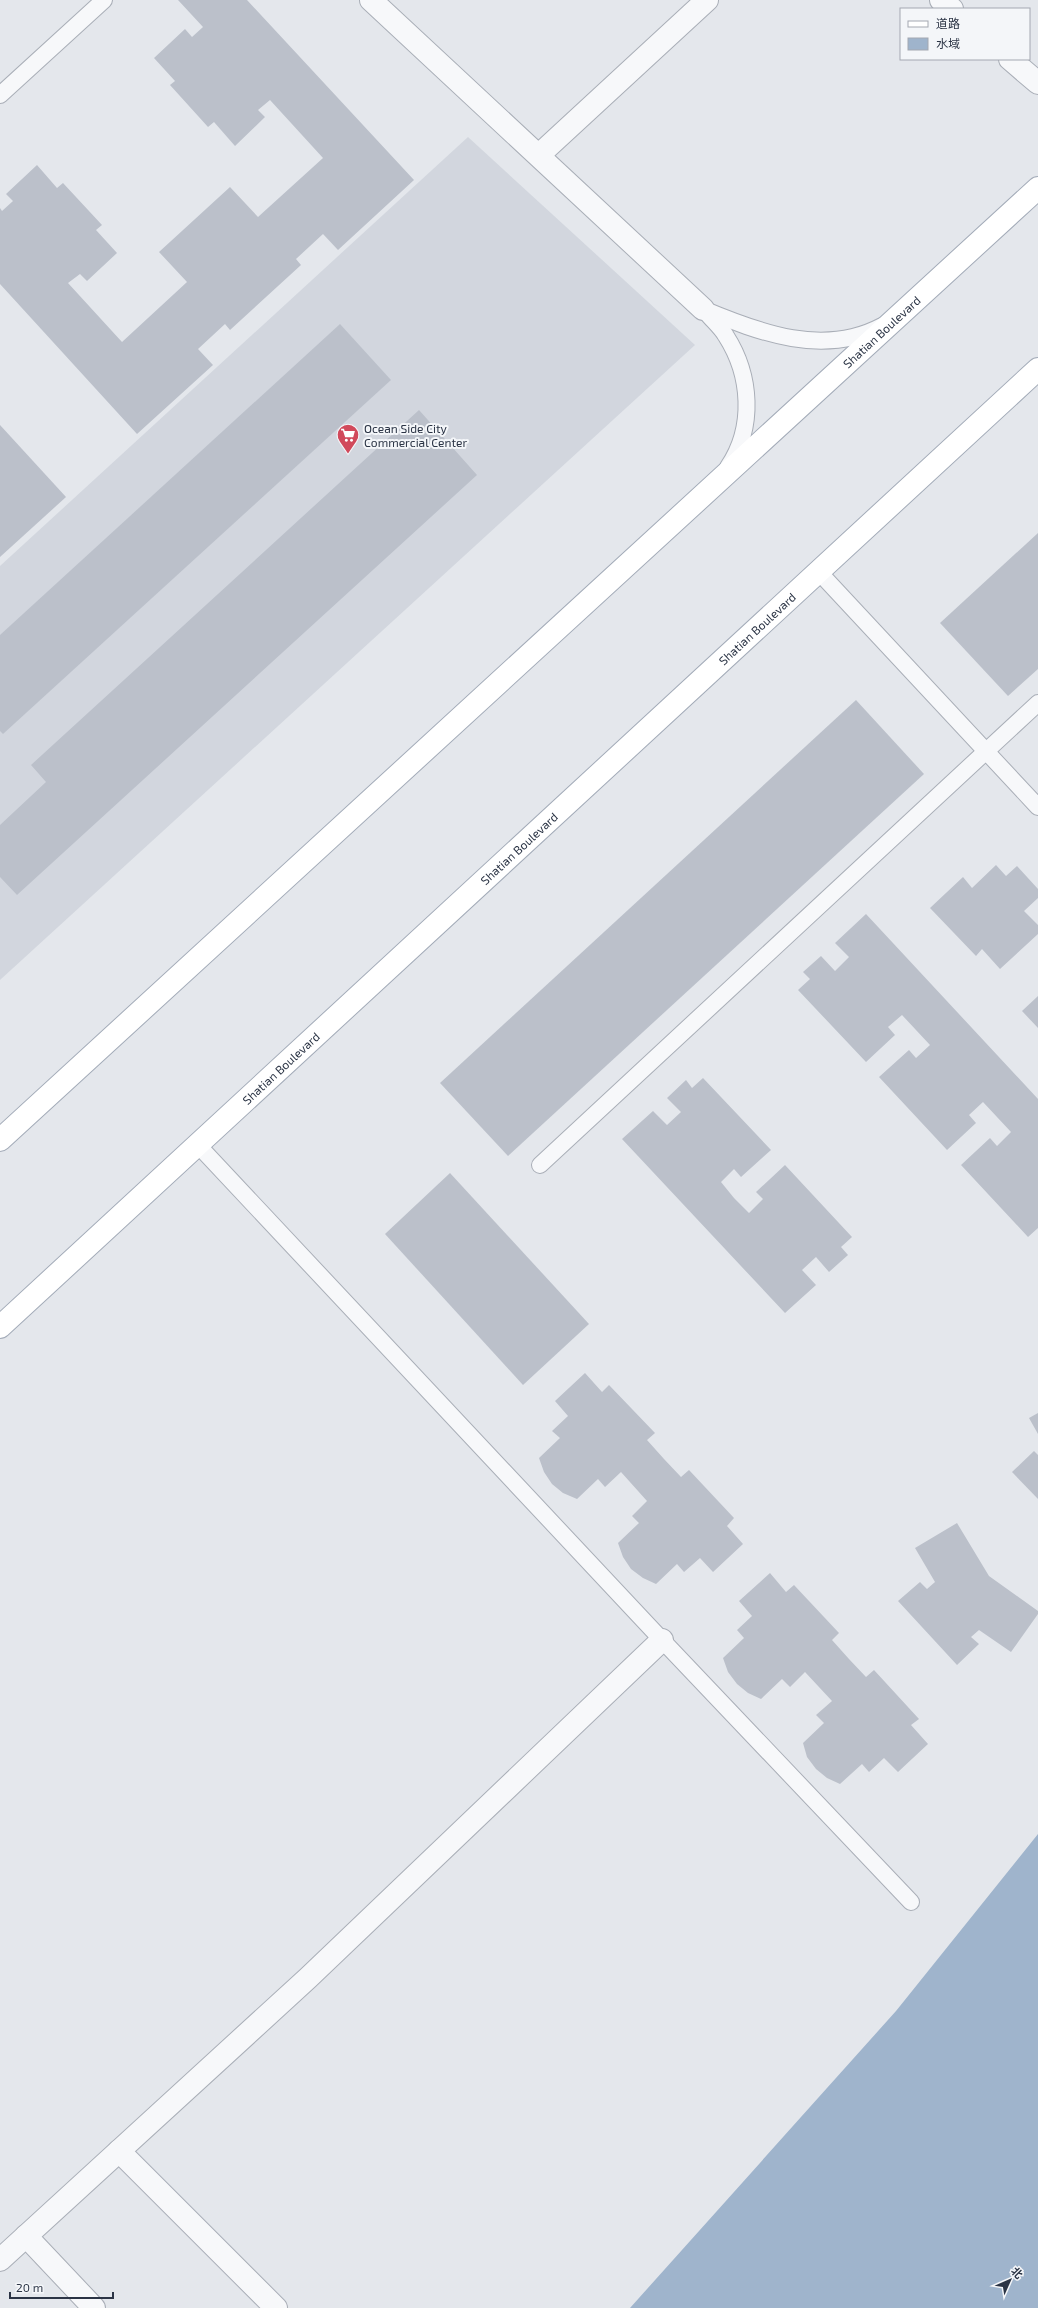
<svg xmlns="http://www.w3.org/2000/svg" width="1038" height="2308" font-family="'Exo 2','Noto Sans SC',sans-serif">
	<rect width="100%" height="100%" fill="#e4e7ec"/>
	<path fill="#d2d6de" d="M 468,137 L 695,345 L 0,980 L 0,566 Z"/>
	<path fill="#9fb4cc" d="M 1038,1834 L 1038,2308 L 630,2308 L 896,2011 Z"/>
	<g fill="#bbc0ca">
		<path d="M 178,0 L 247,0 L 414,180 L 338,250 L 323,234 L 296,259 L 301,265 L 230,330 L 225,324 L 198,349 L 213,365 L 137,434 L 0,284 L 0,208 L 2,211 L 13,201 L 6,194 L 37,165 L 57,188 L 63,183 L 102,225 L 96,230 L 117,253 L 87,281 L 80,274 L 68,283 L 122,342 L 187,282 L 159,252 L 230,187 L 258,217 L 323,158 L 270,100 L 258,110 L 265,117 L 235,146 L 214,122 L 208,127 L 170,85 L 175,81 L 154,58 L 185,29 L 192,37 L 203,27 Z"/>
		<path d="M 340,324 L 391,380 L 3,734 L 0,731 L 0,635 Z"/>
		<path d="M 419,410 L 477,475 L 17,895 L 0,877 L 0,825 L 46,782 L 31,765 Z"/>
		<path d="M 0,425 L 66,497 L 0,557 Z"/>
		<path d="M 1038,533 L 1038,669 L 1008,696 L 940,623 Z"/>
		<path d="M 856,700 L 924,774 L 508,1156 L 440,1083 Z"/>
		<path d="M 996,865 L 1006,876 L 1017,866 L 1038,889 L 1038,898 L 1024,911 L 1038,925 L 1038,934 L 1000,969 L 982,949 L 976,956 L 930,908 L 963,877 L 972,888 Z"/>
		<path d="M 866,914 L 1038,1099 L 1038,1228 L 1028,1237 L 961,1165 L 990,1138 L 997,1146 L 1011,1132 L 983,1102 L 969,1115 L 976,1123 L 947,1150 L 879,1077 L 909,1050 L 916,1058 L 930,1045 L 902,1015 L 888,1027 L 895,1035 L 866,1062 L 798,990 L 810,979 L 803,972 L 821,956 L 835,971 L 849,957 L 835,943 Z"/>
		<path d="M 1038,996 L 1038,1028 L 1022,1011 Z"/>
		<path d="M 703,1078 L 771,1150 L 741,1177 L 734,1169 L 721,1182 L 734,1198 L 749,1213 L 763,1199 L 756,1192 L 785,1165 L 852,1237 L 841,1247 L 848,1255 L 829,1272 L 816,1257 L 802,1270 L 816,1285 L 785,1313 L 622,1139 L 653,1111 L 667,1125 L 681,1112 L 667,1098 L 686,1080 L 692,1088 Z"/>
		<path d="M 450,1173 L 589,1324 L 523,1385 L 385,1234 Z"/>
		<path d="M 585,1373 L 602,1392 L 609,1385 L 655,1433 L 647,1440 L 664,1459 L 681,1477 L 689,1470 L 734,1518 L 727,1526 L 743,1544 L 713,1572 L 700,1558 L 684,1572 L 677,1564 L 656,1584 L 643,1578 L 631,1569 L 623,1557 L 618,1543 L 639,1523 L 632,1516 L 647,1501 L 621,1472 L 605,1487 L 598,1479 L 577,1499 L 563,1493 L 552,1484 L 544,1472 L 539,1458 L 560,1438 L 552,1431 L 568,1416 L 555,1401 Z"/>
		<path d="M 1038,1413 L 1038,1434 L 1029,1418 Z"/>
		<path d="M 1034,1451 L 1038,1455 L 1038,1499 L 1012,1472 Z"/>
		<path d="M 957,1523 L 989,1576 L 1038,1611 L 1038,1614 L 1011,1652 L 979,1630 L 971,1637 L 979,1644 L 957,1665 L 898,1601 L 920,1582 L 927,1589 L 935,1582 L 915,1548 Z"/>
		<path d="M 770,1573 L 786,1592 L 794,1585 L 839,1633 L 832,1640 L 849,1659 L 866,1677 L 874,1670 L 919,1719 L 911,1725 L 928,1744 L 898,1772 L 884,1758 L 869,1772 L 862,1764 L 840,1784 L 827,1778 L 816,1769 L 807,1757 L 803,1743 L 824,1723 L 816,1715 L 832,1701 L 805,1672 L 790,1687 L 782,1679 L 761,1699 L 748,1693 L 737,1684 L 728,1672 L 723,1658 L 744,1638 L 737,1630 L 752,1616 L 739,1601 Z"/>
	</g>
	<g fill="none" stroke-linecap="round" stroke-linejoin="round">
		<g stroke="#a9aeb7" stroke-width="18">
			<g id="lane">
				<path d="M 0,95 L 104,0"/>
				<path d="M 703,309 C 760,333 824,357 882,326"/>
				<path d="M 706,312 C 712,320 721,327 726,336 C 751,375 755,427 728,467"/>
				<path d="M 818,571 L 1038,807"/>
				<path d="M 197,1144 L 662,1640 L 911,1902"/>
				<path d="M 540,1165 L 1038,703"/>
			</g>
		</g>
		<g stroke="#a9aeb7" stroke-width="24">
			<g id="street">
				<path d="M 371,0 L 703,309"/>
				<path d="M 941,0 L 952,9"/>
				<path d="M 1010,59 L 1038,83"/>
				<path d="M 539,155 L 707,0"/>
				<path d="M 119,2151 L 276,2308"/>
				<path d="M 26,2236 L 94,2308"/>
				<path d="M 0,2260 L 308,1978 L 662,1640"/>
			</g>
		</g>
		<g stroke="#a3abb8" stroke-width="24">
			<g id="primary">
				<path id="s1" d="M 0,1140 L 1038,188"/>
				<path id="s2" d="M 0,1327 L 1038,369"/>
			</g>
		</g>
		<use href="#lane" stroke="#f7f8fa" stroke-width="16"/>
		<use href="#street" stroke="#f7f8fa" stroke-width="22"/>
		<use href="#primary" stroke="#fff" stroke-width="22"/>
	</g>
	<defs>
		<g id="supermarket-pin" transform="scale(1.15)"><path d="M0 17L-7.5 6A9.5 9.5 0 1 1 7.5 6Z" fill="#d1495b" stroke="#f4f6f9"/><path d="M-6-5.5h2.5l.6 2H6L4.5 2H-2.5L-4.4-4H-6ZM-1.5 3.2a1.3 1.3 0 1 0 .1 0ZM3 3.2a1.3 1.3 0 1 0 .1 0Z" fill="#fff"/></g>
	</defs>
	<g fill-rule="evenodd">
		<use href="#supermarket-pin" x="348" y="435"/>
	</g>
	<g text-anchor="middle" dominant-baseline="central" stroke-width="4" stroke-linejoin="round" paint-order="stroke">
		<g font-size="12" fill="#2b3445" stroke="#f4f6f9">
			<text stroke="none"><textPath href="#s1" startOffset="1196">Shatian Boulevard</textPath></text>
			<text stroke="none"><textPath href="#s2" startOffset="1030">Shatian Boulevard</textPath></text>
			<text stroke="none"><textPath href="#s2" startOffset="706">Shatian Boulevard</textPath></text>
			<text stroke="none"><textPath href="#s2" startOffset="382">Shatian Boulevard</textPath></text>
		</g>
		<g font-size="12" fill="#2b3445" stroke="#f4f6f9" text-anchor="start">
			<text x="364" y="428">Ocean Side City<tspan x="364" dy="14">Commercial Center</tspan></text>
		</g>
	</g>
	<rect x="900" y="8" width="130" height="52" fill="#f4f6f9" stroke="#a4a8b1"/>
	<rect x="908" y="21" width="20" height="6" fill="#ffffff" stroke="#a4a8b1"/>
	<text x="936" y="28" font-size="12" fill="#2b3445">道路</text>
	<rect x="908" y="38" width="20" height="12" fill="#9fb4cc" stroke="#a4a8b1"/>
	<text x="936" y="48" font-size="12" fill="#2b3445">水域</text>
	<g transform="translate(1010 2280) rotate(45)" stroke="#f4f6f9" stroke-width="3" paint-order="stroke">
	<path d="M0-3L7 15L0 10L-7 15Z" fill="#2b3445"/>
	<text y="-6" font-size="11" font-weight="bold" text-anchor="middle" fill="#2b3445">北</text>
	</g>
	<path d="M10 2292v6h103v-6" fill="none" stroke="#2b3445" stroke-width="2"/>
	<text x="16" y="2292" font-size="12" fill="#2b3445" stroke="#f4f6f9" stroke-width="3" paint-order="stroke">20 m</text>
</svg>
